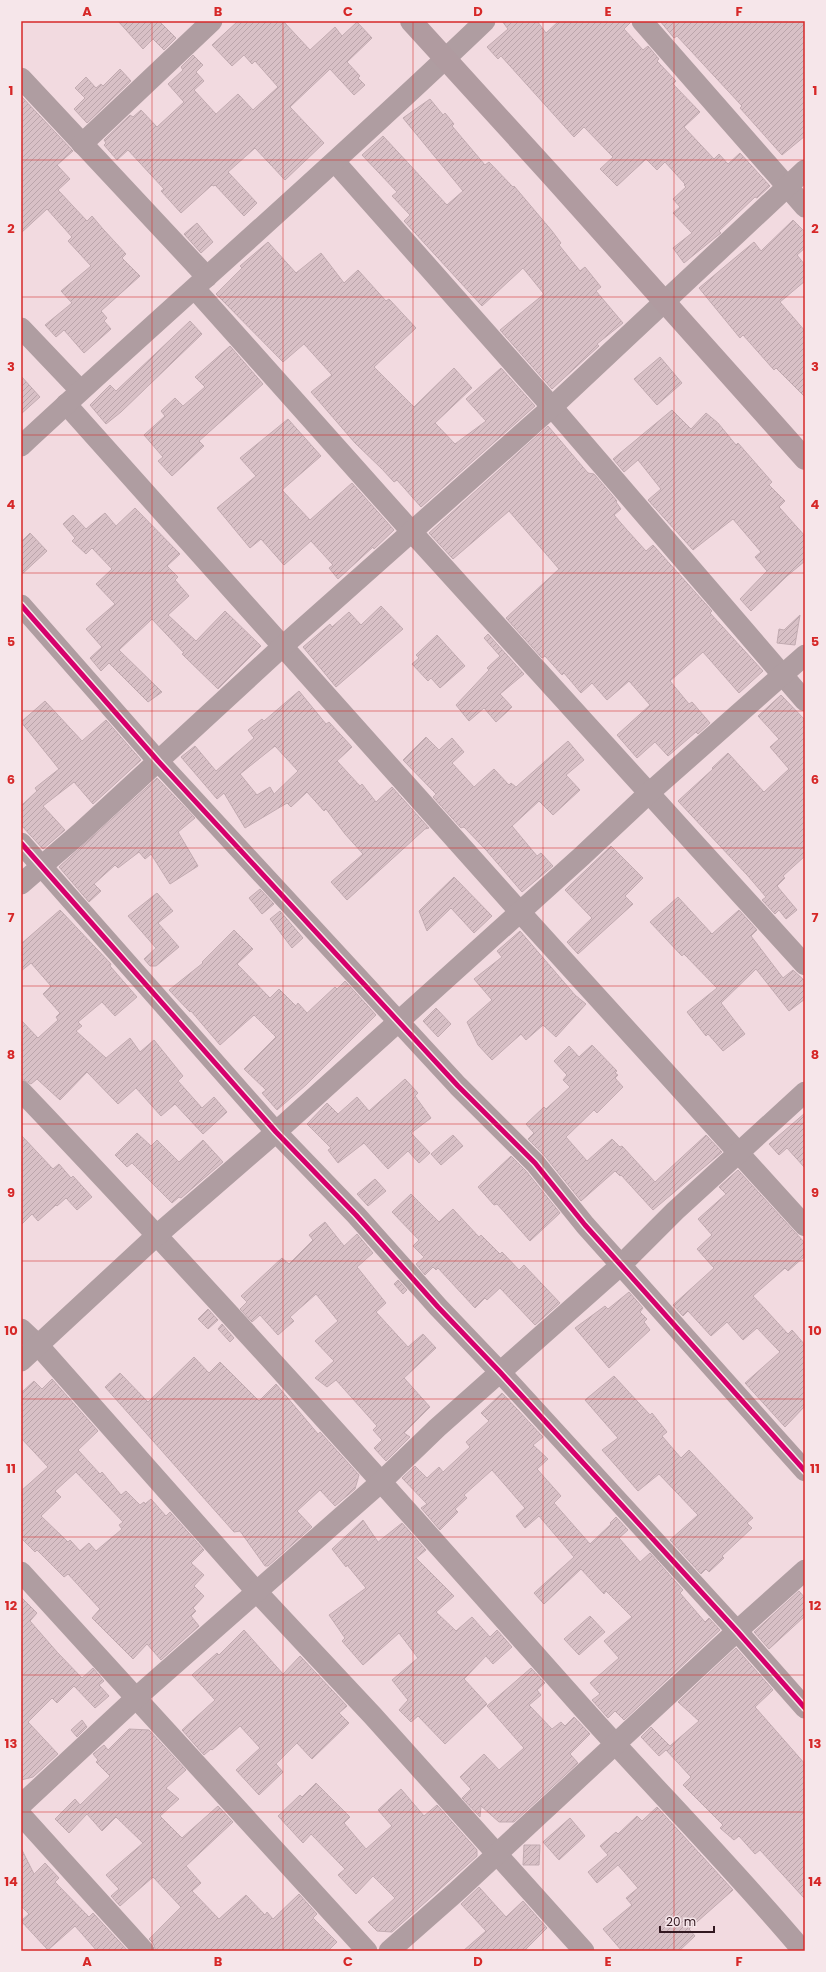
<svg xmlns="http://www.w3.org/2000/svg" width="826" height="1972" font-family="Poppins,sans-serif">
	<defs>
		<pattern id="building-hatch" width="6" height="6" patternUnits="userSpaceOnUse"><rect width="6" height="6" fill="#d8c0c6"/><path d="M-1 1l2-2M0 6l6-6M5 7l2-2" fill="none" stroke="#baa4aa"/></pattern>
	</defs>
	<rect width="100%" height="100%" fill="#f2dae0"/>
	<g fill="url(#building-hatch)" stroke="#c2abb1" fill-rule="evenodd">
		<path d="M 118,21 L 159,21 L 176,38 L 164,50 L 153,39 L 143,49 Z"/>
		<path d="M 238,21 L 283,21 L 310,50 L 335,27 L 342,36 L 357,22 L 372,38 L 347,62 L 360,76 L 358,78 L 365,85 L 354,95 L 330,69 L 290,107 L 324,143 L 285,180 L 255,148 L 228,172 L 257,203 L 244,216 L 215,185 L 214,186 L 212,185 L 181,213 L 161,191 L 164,189 L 128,150 L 117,160 L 104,145 L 106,143 L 104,140 L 130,115 L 133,117 L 141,110 L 157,127 L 184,102 L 168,84 L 183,70 L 181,67 L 193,55 L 203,65 L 196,72 L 204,81 L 194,90 L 216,114 L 238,94 L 253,110 L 278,87 L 255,61 L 252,64 L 244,55 L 232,66 L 212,45 Z"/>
		<path d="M 502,21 L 537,21 L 546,33 L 559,21 L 630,21 L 630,23 L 624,29 L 643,50 L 648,46 L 659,59 L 657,61 L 676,81 L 673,84 L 700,112 L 684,127 L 714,159 L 719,154 L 728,164 L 740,153 L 770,186 L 757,198 L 755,197 L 719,231 L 721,233 L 717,236 L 684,263 L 673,248 L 692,233 L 673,213 L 680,207 L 673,199 L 686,187 L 684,185 L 685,184 L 665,162 L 657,170 L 646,159 L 617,186 L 600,169 L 613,157 L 584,127 L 574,137 L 501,56 L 498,59 L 487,47 L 508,29 Z"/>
		<path d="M 660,21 L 805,21 L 805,136 L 782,155 L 740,108 L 742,106 L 677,36 L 674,38 Z"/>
		<path d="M 120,69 L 131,81 L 87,123 L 74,109 L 85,98 L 75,88 L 86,77 L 96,88 L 101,84 L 103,86 Z"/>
		<path d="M 21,96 L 73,151 L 57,165 L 70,179 L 58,190 L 87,221 L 92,216 L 103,229 L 126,254 L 122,258 L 140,276 L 101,311 L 107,318 L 104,321 L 111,329 L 84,353 L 64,330 L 56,337 L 45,325 L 72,303 L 61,291 L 91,266 L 68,241 L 72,237 L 47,209 L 21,233 Z"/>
		<path d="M 430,99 L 443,115 L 445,113 L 454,124 L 452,126 L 485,165 L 489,162 L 513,187 L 514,186 L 552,231 L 561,243 L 559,245 L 580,271 L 585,267 L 601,287 L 596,291 L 623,323 L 597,344 L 599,346 L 552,389 L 500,330 L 544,294 L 523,268 L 482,306 L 404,221 L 410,215 L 392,196 L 397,192 L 362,155 L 383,136 L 447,205 L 463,191 L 403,118 Z"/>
		<path d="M 793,220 L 805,232 L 805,248 L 797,255 L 805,265 L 805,281 L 780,302 L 805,331 L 805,397 L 776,368 L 774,370 L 743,335 L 740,338 L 699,288 L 754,242 L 761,251 Z"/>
		<path d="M 197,223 L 213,242 L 201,253 L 184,234 Z"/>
		<path d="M 268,242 L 296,273 L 321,253 L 344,283 L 358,270 L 386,301 L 389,299 L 416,328 L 374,367 L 414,407 L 454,368 L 472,388 L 435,423 L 455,444 L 486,421 L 466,399 L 501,368 L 535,406 L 421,507 L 397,480 L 394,482 L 382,469 L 355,443 L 311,392 L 332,375 L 304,344 L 283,362 L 216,294 L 242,268 L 240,266 Z"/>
		<path d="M 190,321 L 202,334 L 121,412 L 106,424 L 90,405 L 110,385 L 116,391 Z"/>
		<path d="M 230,346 L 263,384 L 199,441 L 204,446 L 172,476 L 158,461 L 163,457 L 144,435 L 165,416 L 161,411 L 175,398 L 183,406 L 205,387 L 195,377 Z"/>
		<path d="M 660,357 L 682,383 L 657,405 L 634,379 Z"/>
		<path d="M 21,376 L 40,397 L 21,414 Z"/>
		<path d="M 672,410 L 691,429 L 706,413 L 718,423 L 736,445 L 738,443 L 772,482 L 769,485 L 785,501 L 779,507 L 805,536 L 805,561 L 787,576 L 751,611 L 740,599 L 767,571 L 755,557 L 761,552 L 733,519 L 693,550 L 648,500 L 661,489 L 638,460 L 624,472 L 613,459 Z"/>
		<path d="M 288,419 L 321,456 L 282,490 L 310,520 L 352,483 L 394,530 L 374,549 L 373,547 L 338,579 L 329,568 L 333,565 L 311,541 L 284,565 L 261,539 L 250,548 L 217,508 L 256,476 L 240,458 Z"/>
		<path d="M 548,426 L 588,473 L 594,474 L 617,501 L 616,502 L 621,509 L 614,515 L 627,530 L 646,551 L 653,545 L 712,611 L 710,613 L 763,671 L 739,693 L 703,652 L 670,681 L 689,704 L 692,702 L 710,723 L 698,734 L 696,732 L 668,756 L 655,742 L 637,758 L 617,735 L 650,705 L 629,681 L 607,700 L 592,683 L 581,693 L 564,673 L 562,675 L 545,656 L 542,658 L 506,618 L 559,569 L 509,511 L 453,559 L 429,533 Z"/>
		<path d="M 135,508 L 180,554 L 167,566 L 178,577 L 175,580 L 189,596 L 168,615 L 196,641 L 225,611 L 261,646 L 218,689 L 182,654 L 184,653 L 152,619 L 119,650 L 162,692 L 148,702 L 109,663 L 101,671 L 90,658 L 102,647 L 86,629 L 115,604 L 96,584 L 112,569 L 92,548 L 86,554 L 72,541 L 75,538 L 63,524 L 73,515 L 86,529 L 105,513 L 116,526 Z"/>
		<path d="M 30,533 L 47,551 L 21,575 L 21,542 Z"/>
		<path d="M 381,606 L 403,629 L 336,687 L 303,647 L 330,624 L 332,627 L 349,612 L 361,625 Z"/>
		<path d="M 800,615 L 795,645 L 777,643 L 779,629 L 784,630 Z"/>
		<path d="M 488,634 L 524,674 L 500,694 L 512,707 L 496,722 L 484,708 L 469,721 L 456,705 L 489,670 L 487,668 L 500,656 L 484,638 Z"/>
		<path d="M 437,635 L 465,666 L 440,688 L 431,678 L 428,681 L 412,664 L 419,658 L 416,655 Z"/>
		<path d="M 299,691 L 326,724 L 329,722 L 352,747 L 337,761 L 360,786 L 362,784 L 376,802 L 392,787 L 429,828 L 425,829 L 347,900 L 331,882 L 363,854 L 345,834 L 326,809 L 324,811 L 307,792 L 291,807 L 287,803 L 245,828 L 224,793 L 217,799 L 181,757 L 195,746 L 216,771 L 254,738 L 248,730 L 262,719 L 264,721 ZM 275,746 L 298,771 L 274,794 L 270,787 L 257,795 L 240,774 Z"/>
		<path d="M 781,695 L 805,720 L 805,856 L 783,876 L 785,878 L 777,886 L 797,910 L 786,919 L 779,910 L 775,914 L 762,900 L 766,897 L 748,876 L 678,801 L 713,769 L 712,768 L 728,753 L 764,792 L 789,769 L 770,747 L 779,739 L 758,716 Z"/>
		<path d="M 45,701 L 82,741 L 106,720 L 141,760 L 93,804 L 74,782 L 43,806 L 65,830 L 43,849 L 21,825 L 21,806 L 37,791 L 35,788 L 59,769 L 21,722 Z"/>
		<path d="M 426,737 L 439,750 L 452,738 L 464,752 L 452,763 L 474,787 L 494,769 L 509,785 L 511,783 L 516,787 L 568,741 L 584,760 L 566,775 L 580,790 L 553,815 L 539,801 L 512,826 L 537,856 L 541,853 L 553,866 L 522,892 L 486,850 L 464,827 L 461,828 L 433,797 L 436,794 L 403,760 Z"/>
		<path d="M 157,778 L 195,818 L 178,832 L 198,866 L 170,884 L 151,854 L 145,859 L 139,852 L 118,868 L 115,865 L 94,884 L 101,891 L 89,902 L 59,867 Z"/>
		<path d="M 611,846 L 643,878 L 625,896 L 633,904 L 578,954 L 567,942 L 592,918 L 565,890 Z"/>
		<path d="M 454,877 L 492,916 L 474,933 L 451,908 L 427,931 L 419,911 Z"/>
		<path d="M 260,889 L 274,904 L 262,914 L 249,898 Z"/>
		<path d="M 157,893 L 173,911 L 158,923 L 179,947 L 156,966 L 150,966 L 144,959 L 156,948 L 128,916 Z"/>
		<path d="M 678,897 L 712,934 L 739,910 L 757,930 L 751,936 L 783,978 L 793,970 L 805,981 L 805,999 L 789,1011 L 756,969 L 721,1003 L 745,1034 L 723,1051 L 708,1034 L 706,1036 L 687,1012 L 717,988 L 684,954 L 682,956 L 650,922 Z"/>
		<path d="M 60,910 L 111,964 L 110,966 L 137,997 L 115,1016 L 102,1002 L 78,1022 L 82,1026 L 76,1031 L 106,1058 L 130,1038 L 140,1052 L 154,1040 L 183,1076 L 178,1081 L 202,1108 L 214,1097 L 227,1112 L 203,1134 L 175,1104 L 161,1116 L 136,1088 L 118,1104 L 87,1072 L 60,1100 L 37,1079 L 31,1084 L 21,1079 L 21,1020 L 38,1038 L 58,1020 L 56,1017 L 60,1013 L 43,994 L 51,986 L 31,963 L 21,971 L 21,944 Z"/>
		<path d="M 280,911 L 303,938 L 292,948 L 270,919 Z"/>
		<path d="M 234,930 L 253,949 L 237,964 L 270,998 L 279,989 L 296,1006 L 298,1003 L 307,1013 L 335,987 L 337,989 L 345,981 L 376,1015 L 306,1085 L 277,1110 L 262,1093 L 266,1090 L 244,1069 L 276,1037 L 254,1015 L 220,1045 L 191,1011 L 190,1012 L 169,990 L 203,963 L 202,962 Z"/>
		<path d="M 520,931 L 575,995 L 586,1004 L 556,1037 L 543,1025 L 526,1040 L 521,1034 L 492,1060 L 478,1045 L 467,1022 L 492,1000 L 474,979 L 502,957 L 497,951 Z"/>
		<path d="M 436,1008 L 451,1024 L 438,1037 L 423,1021 Z"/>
		<path d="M 592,1045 L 617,1071 L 615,1073 L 618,1075 L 615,1078 L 623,1087 L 597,1113 L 594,1110 L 566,1137 L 587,1161 L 612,1139 L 620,1147 L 622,1146 L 655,1182 L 706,1135 L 722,1152 L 653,1210 L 621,1175 L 620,1176 L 615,1171 L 581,1201 L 544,1155 L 528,1139 L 534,1133 L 526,1124 L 544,1107 L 546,1109 L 570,1087 L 563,1080 L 567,1075 L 554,1061 L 569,1046 L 579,1057 Z"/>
		<path d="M 405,1079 L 418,1093 L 415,1096 L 431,1118 L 411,1133 L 430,1153 L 419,1163 L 408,1151 L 388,1169 L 364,1143 L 338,1163 L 328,1150 L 331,1148 L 307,1124 L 327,1103 L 338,1114 L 357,1097 L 369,1111 Z"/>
		<path d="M 805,1113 L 805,1168 L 787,1148 L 779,1155 L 769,1144 Z"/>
		<path d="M 137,1133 L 151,1146 L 157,1140 L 179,1162 L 203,1140 L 223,1162 L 181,1198 L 179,1197 L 172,1203 L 132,1163 L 127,1167 L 115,1155 Z"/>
		<path d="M 21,1135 L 53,1169 L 59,1164 L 71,1178 L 73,1176 L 92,1197 L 77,1210 L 66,1198 L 57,1206 L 56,1205 L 38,1221 L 32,1214 L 21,1225 Z"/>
		<path d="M 453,1135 L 463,1146 L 441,1165 L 431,1154 Z"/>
		<path d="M 511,1156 L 526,1171 L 560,1213 L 530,1241 L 497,1204 L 494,1205 L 478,1187 Z"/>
		<path d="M 738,1170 L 805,1243 L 805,1256 L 788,1271 L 785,1268 L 753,1296 L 788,1334 L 792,1330 L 805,1345 L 805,1406 L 785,1427 L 745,1383 L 780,1352 L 757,1328 L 743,1340 L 727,1322 L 711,1336 L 688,1311 L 683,1316 L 673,1305 L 714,1268 L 697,1249 L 712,1235 L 698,1219 L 726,1194 L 719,1187 Z"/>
		<path d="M 375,1179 L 386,1191 L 368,1206 L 357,1194 Z"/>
		<path d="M 411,1194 L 439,1222 L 453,1209 L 479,1237 L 481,1235 L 500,1254 L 502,1252 L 519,1270 L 524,1265 L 560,1303 L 535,1325 L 500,1288 L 487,1300 L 485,1298 L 475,1308 L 438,1268 L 436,1270 L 433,1267 L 425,1275 L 416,1264 L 424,1257 L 413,1246 L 419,1240 L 392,1212 Z"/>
		<path d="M 325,1222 L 344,1246 L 357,1234 L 373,1253 L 357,1267 L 386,1303 L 376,1312 L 408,1347 L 423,1334 L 436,1348 L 404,1378 L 430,1407 L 404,1433 L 410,1437 L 386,1461 L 374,1448 L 382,1440 L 373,1430 L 377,1426 L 336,1380 L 327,1387 L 315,1378 L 334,1361 L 315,1341 L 338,1321 L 316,1294 L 290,1317 L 294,1321 L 278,1335 L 260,1315 L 252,1322 L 240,1309 L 247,1302 L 241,1296 L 282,1258 L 289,1264 L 313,1240 L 309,1235 Z"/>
		<path d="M 398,1280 L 407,1290 L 403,1294 L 394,1284 Z"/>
		<path d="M 629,1292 L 643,1308 L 640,1312 L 647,1319 L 644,1322 L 650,1330 L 609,1368 L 575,1328 L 605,1306 L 608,1309 Z"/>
		<path d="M 208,1309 L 218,1320 L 208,1329 L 198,1319 Z"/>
		<path d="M 222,1324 L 234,1338 L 230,1342 L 218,1329 Z"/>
		<path d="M 194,1357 L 209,1373 L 220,1362 L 259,1401 L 276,1384 L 318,1434 L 320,1432 L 359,1475 L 355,1489 L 335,1506 L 320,1490 L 297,1511 L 312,1527 L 268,1566 L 265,1566 L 240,1531 L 234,1532 L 105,1387 L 120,1373 L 148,1402 Z"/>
		<path d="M 614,1376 L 650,1415 L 652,1413 L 667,1432 L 662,1436 L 681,1458 L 689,1450 L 753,1518 L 747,1523 L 752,1528 L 722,1556 L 724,1558 L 709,1572 L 706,1569 L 701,1574 L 670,1540 L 698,1515 L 659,1474 L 638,1491 L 602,1450 L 618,1438 L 585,1400 Z"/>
		<path d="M 52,1379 L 98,1431 L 78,1450 L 100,1474 L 102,1472 L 121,1495 L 126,1491 L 140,1505 L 144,1502 L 145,1504 L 151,1499 L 166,1516 L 170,1512 L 204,1550 L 191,1563 L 204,1575 L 194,1586 L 204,1596 L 193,1608 L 196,1611 L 191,1616 L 199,1626 L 161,1660 L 147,1644 L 133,1659 L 92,1618 L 100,1609 L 68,1574 L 64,1577 L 37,1550 L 35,1552 L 21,1538 L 21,1491 L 48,1467 L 21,1438 L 21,1393 L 34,1381 L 42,1389 ZM 76,1472 L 123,1522 L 119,1525 L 122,1529 L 96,1551 L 89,1543 L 80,1551 L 70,1540 L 68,1542 L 41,1516 L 61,1497 L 55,1491 Z"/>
		<path d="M 502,1393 L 543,1437 L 533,1445 L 548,1459 L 537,1469 L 561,1496 L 554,1503 L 590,1544 L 611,1524 L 610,1523 L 616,1517 L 628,1530 L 619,1538 L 640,1562 L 650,1553 L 683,1590 L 680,1593 L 705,1622 L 709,1618 L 720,1630 L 624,1720 L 615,1711 L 608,1718 L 592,1700 L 600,1694 L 590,1683 L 619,1658 L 604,1641 L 632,1617 L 606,1591 L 604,1594 L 581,1569 L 544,1604 L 534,1593 L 574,1557 L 539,1516 L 525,1528 L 516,1516 L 525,1508 L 492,1470 L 464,1495 L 467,1498 L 455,1509 L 458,1512 L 440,1530 L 421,1508 L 427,1504 L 402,1478 L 415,1466 L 427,1478 L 439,1467 L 443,1472 L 470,1447 L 466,1442 L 489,1421 L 481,1413 Z"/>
		<path d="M 363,1520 L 378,1542 L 402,1523 L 426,1550 L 416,1558 L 454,1596 L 436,1612 L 456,1631 L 472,1617 L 490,1637 L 497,1630 L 512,1647 L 493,1664 L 486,1656 L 464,1679 L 487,1704 L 445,1744 L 418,1716 L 411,1722 L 399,1710 L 408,1700 L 392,1680 L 418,1658 L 399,1633 L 363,1665 L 342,1641 L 345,1638 L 329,1615 L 366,1588 L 347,1565 L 346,1567 L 332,1549 Z"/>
		<path d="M 799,1591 L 805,1598 L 805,1616 L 769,1649 L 754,1632 Z"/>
		<path d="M 21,1597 L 37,1613 L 30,1621 L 57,1652 L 82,1678 L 93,1668 L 104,1681 L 99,1685 L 109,1696 L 95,1708 L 74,1686 L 57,1703 L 52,1698 L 28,1722 L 58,1754 L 33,1777 L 21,1780 Z"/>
		<path d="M 590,1616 L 605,1632 L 579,1655 L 564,1639 Z"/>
		<path d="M 244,1630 L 283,1674 L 300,1656 L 347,1706 L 339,1713 L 349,1723 L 312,1759 L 297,1743 L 276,1764 L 283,1772 L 259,1795 L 236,1770 L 260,1748 L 240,1726 L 212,1750 L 211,1749 L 204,1755 L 182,1730 L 215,1700 L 192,1675 L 217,1653 L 219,1655 Z"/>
		<path d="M 736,1648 L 773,1690 L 755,1707 L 805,1764 L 805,1899 L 760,1850 L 755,1854 L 739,1836 L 734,1840 L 720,1828 L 723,1825 L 683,1785 L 691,1777 L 666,1750 L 659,1756 L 641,1737 L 651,1727 L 670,1746 L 699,1721 L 678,1702 Z"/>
		<path d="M 531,1668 L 545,1683 L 537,1690 L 541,1695 L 529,1705 L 552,1729 L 561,1722 L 565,1726 L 574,1717 L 590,1734 L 570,1754 L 578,1763 L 514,1822 L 499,1822 L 481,1806 L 480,1817 L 462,1798 L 471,1789 L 460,1777 L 484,1754 L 499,1770 L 524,1748 L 487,1706 Z"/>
		<path d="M 82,1720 L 87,1727 L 77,1737 L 71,1730 Z"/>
		<path d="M 129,1729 L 149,1730 L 186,1770 L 166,1788 L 179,1799 L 160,1816 L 182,1838 L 218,1806 L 233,1822 L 186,1866 L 201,1883 L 192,1891 L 219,1919 L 246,1895 L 265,1915 L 267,1912 L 273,1919 L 299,1894 L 317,1914 L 313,1918 L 337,1942 L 328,1951 L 156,1951 L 153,1943 L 149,1939 L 181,1907 L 153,1877 L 120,1906 L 111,1896 L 119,1889 L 106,1875 L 143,1843 L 116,1817 L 102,1831 L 87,1814 L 69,1833 L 55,1819 L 75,1799 L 80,1805 L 110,1776 L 96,1762 L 98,1760 L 93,1754 L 104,1745 L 108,1750 Z"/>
		<path d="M 316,1783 L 350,1817 L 344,1823 L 366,1849 L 392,1826 L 378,1810 L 401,1789 L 424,1816 L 437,1805 L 477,1850 L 477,1856 L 392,1932 L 377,1931 L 368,1922 L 395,1898 L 373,1876 L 356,1894 L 338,1875 L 345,1869 L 311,1834 L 303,1843 L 278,1816 L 300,1795 L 302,1797 Z"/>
		<path d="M 657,1807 L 733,1890 L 689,1929 L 695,1936 L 679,1951 L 622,1951 L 603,1929 L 632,1905 L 626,1898 L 638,1888 L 618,1865 L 597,1883 L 588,1872 L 608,1855 L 600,1846 L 616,1832 L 618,1834 L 637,1816 L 642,1821 Z"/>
		<path d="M 570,1818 L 585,1836 L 559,1860 L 543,1842 Z"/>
		<path d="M 524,1845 L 540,1845 L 539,1865 L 523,1865 Z"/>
		<path d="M 21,1848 L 34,1874 L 45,1863 L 59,1878 L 55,1882 L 89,1917 L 93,1913 L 128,1951 L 97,1951 L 75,1926 L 48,1950 L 21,1921 L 29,1914 L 21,1906 Z"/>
		<path d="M 479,1887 L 506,1917 L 523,1901 L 547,1928 L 524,1951 L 463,1951 L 486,1931 L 461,1904 Z"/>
	</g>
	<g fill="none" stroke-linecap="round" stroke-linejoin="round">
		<g stroke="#af9da1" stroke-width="21">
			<path d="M 642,21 L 805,207"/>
			<path d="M 21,78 L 207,277"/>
			<path d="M 82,144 L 212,21"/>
			<path d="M 335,162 L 552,407 L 805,701"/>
			<path d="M 195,289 L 411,531 L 805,965"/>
			<path d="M 21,328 L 80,390"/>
			<path d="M 66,404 L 520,912 L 805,1226"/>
			<path d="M 21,446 C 175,303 334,166 485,21"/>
			<path d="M 21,605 L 158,761 L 458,1086 L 535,1163 L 585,1225 L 805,1471"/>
			<path d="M 21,843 L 276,1132 L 356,1215 L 438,1307 L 500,1372 L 737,1631 L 805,1708"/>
			<path d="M 21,884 L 80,833 L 283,646 L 552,407 L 805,170"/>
			<path d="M 21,1091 C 209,1288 391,1492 572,1696 C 648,1782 729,1863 803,1951"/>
			<path d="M 21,1329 L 38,1345 L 256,1591 L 373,1716 L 584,1951"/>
			<path d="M 21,1361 L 156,1236 L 276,1132 L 582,856 L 649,793 L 805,655"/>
			<path d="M 21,1572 L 367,1951"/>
			<path d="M 21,1805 L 137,1697 L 381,1482 L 437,1428 L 621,1265 L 675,1211 L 805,1092"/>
			<path d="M 21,1815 L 144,1951"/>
			<path d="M 389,1951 L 456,1892 L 737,1631 L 805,1570"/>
		</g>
		<path stroke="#b09ba0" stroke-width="22" d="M 411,21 L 553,177 L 805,459"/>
		<g stroke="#f6e6ea" stroke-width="8">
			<g id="cycleway">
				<path d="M 21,605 L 158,761 L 458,1086 L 535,1163 L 585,1225 L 805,1471"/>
				<path d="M 21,843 L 276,1132 L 356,1215 L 438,1307 L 500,1372 L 737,1631 L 805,1708"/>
			</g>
		</g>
		<use href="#cycleway" stroke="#d6006c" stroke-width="5"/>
	</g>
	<path fill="none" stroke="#d62828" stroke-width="1" stroke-opacity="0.55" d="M 152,21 L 152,1951M 283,21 L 283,1951M 413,21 L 413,1951M 543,21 L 543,1951M 674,21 L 674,1951M 21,160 L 805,160M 21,297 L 805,297M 21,435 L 805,435M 21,573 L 805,573M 21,711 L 805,711M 21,848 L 805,848M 21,986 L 805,986M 21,1124 L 805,1124M 21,1261 L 805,1261M 21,1399 L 805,1399M 21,1537 L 805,1537M 21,1675 L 805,1675M 21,1812 L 805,1812"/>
	<rect width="826" height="1972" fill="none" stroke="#f6e6ea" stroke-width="44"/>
	<path d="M660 1926v6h54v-6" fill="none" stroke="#321820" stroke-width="2"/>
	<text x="666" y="1926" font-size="12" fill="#321820" stroke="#f6e6ea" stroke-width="3" paint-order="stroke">20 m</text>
	<rect x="22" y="22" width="782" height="1928" fill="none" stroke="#d62828" stroke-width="1.5"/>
	<g font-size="13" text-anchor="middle" font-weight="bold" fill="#d62828">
		<text x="87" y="16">A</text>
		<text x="218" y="16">B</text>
		<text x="348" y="16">C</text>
		<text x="478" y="16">D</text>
		<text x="608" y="16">E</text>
		<text x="739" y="16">F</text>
		<text x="11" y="95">1</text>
		<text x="815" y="95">1</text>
		<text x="11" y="233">2</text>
		<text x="815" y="233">2</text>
		<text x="11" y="371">3</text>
		<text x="815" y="371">3</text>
		<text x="11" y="509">4</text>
		<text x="815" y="509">4</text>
		<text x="11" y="646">5</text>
		<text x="815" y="646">5</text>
		<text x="11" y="784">6</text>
		<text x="815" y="784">6</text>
		<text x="11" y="922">7</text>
		<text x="815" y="922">7</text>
		<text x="11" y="1059">8</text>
		<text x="815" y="1059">8</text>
		<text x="11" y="1197">9</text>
		<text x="815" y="1197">9</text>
		<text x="11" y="1335">10</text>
		<text x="815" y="1335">10</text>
		<text x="11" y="1473">11</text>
		<text x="815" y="1473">11</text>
		<text x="11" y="1610">12</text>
		<text x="815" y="1610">12</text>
		<text x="11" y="1748">13</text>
		<text x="815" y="1748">13</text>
		<text x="11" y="1886">14</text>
		<text x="815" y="1886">14</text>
		<text x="87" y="1966">A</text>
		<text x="218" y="1966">B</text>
		<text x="348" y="1966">C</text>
		<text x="478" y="1966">D</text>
		<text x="608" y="1966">E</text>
		<text x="739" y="1966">F</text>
	</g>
</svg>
